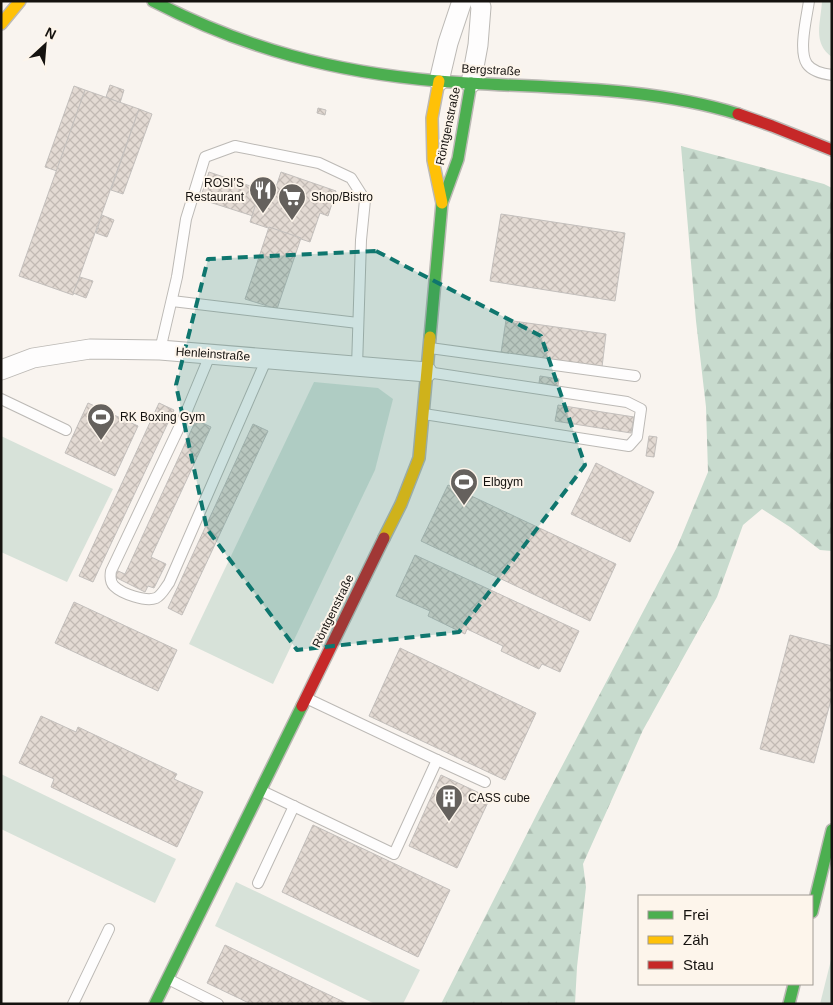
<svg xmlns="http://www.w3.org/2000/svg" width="833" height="1005" font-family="Arial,sans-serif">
	<defs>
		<pattern id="forest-firs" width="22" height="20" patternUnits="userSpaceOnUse" patternTransform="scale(1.25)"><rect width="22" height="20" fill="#c8dbce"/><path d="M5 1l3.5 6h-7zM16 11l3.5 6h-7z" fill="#abbbb0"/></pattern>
		<pattern id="building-cross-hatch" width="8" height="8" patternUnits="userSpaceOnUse" patternTransform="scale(1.25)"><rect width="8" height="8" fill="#e3dad3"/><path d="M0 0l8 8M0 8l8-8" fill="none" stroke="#c2bab4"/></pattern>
	</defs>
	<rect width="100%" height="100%" fill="#f9f4ef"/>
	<g fill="#d7e2d9">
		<path d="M 822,1 L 832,1 L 832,57 C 812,43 821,22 822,1 Z"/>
		<path d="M 314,382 L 378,388 L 393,399 L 375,470 L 273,684 L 189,644 Z"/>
		<path d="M 1,436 L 113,489 L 67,582 L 1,552 Z"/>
		<path d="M 1,774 L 176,859 L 155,903 L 1,829 Z"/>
		<path d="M 236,882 L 420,970 L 403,1004 L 375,1004 L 215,926 Z"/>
		<path d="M 832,956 L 832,1004 L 820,1004 Z"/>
	</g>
	<path fill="url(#forest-firs)" d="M 681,146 L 824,184 L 832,188 L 832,551 L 820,550 L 790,527 L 762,509 L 743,525 L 717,597 L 643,730 L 583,864 L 586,887 L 577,967 L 575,1004 L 441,1004 L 540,808 L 677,547 L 708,472 L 706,407 L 696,321 Z"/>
	<g fill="url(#building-cross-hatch)" stroke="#c3bfbc">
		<path d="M 110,85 L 124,90 L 120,103 L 106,97 Z"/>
		<path d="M 74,86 L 85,90 L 57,171 L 45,167 Z"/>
		<path d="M 85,90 L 139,109 L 73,295 L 19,276 Z"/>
		<path d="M 318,108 L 326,110 L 325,115 L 317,113 Z"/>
		<path d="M 139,109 L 152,114 L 123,194 L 111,190 Z"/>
		<path d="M 209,172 L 262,190 L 253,216 L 200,199 Z"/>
		<path d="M 281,172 L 336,191 L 328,216 L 320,213 L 310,242 L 250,222 L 259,194 L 272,199 Z"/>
		<path d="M 501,214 L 625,233 L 615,301 L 490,281 Z"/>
		<path d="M 102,215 L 114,220 L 107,237 L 96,233 Z"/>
		<path d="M 269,227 L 301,238 L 277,309 L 245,299 Z"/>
		<path d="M 80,277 L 93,281 L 86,298 L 73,293 Z"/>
		<path d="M 506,320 L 606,334 L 602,367 L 501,353 Z"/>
		<path d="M 540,376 L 559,379 L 558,386 L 539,383 Z"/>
		<path d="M 88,403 L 138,426 L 115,476 L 65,453 Z"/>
		<path d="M 159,403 L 174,410 L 93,582 L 79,576 Z"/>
		<path d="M 558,405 L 634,417 L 631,433 L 555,421 Z"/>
		<path d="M 196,420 L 211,427 L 151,557 L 166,564 L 154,588 L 148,586 L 145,592 L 115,577 L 118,571 L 125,574 Z"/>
		<path d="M 253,424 L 268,431 L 182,615 L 168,608 Z"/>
		<path d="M 649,436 L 657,437 L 654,457 L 646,456 Z"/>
		<path d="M 596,463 L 654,492 L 630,542 L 571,514 Z"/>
		<path d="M 448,485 L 616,564 L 590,621 L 421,541 Z"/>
		<path d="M 415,555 L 579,631 L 560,672 L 542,664 L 539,669 L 501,651 L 503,646 L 467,629 L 465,634 L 428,616 L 430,611 L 396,596 Z"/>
		<path d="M 74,602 L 177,650 L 158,691 L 55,643 Z"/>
		<path d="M 790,635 L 832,646 L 832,696 L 814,763 L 760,749 Z"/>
		<path d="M 400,648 L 536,713 L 505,780 L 369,716 Z"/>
		<path d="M 41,716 L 76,732 L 78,727 L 177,774 L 174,779 L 203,792 L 177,847 L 51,787 L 54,779 L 19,763 Z"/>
		<path d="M 441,775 L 490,798 L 457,868 L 409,846 Z"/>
		<path d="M 313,825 L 450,890 L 418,957 L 282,892 Z"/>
		<path d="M 225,945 L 348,1004 L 251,1004 L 207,983 Z"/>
	</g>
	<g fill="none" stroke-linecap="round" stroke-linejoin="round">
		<g stroke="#bcb9b5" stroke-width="12">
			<g id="lane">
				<path d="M 809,1 C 807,16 798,51 807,64 C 812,71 824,74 832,75"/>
				<path d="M 172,301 L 358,323"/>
				<path d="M 430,348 L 635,376"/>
				<path d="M 160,350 L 177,277 L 186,219 L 205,157 L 235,146 L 319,163 L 351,178 L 365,200 L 361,240 L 357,367"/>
				<path d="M 210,355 L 185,415 L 111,571 C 110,577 110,582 114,586 C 122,594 146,602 156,598 C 162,595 165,588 169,583 L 267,358"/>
				<path d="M 1,399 L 66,430"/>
				<path d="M 424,414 L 629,446 L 637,437 L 641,409 L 627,402 L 427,372"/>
				<path d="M 437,760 L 485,782"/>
				<path d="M 262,791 L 394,854 L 437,760 L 306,698"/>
				<path d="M 258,883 L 294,806"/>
				<path d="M 168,979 L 218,1004"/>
				<path d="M 73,1004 L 109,929"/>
			</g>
		</g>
		<g stroke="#bcb9b5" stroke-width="21">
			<g id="street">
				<path d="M 439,81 L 448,43 L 462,1"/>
				<path d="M 471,83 L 478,45 L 481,7 L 479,1"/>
				<path d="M 1,370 L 33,358 L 90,349 L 160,350 L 427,372"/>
			</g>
		</g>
		<g stroke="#bcb9b5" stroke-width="14">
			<g id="fast">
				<path d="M 153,1 C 246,49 334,72 438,81 C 538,89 641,84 738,114"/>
				<path d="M 430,337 L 442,203 L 458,159 L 471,83"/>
				<path d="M 812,912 L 832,830"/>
				<path d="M 155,1004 L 302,706"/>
				<path d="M 789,1004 L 794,984"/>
			</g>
		</g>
		<g stroke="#bcb9b5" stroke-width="14">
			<g id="slow">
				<path d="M 1,24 L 20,1"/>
				<path d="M 439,81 L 432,118 L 433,160 L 442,203"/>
				<path d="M 384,538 L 401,504 L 419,458 L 430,337"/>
			</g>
		</g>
		<g stroke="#bcb9b5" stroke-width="14">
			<g id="jam">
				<path d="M 738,114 L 772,126 L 832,150"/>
				<path d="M 302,706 L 384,538"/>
			</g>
		</g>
		<use href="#lane" stroke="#fefdfd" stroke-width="10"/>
		<use href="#street" stroke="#fefdfd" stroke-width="19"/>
		<use href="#fast" stroke="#4caf50" stroke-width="11"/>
		<use href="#slow" stroke="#ffc107" stroke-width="11"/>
		<use href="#jam" stroke="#c62828" stroke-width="11"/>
	</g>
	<path fill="#0f766e" fill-opacity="0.2" stroke="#0f766e" stroke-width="4" stroke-dasharray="10 6" stroke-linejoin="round" d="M 376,251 L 541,336 L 585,465 L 459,632 L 297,650 L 207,529 L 176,385 L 208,259 Z"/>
	<defs>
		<g id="restaurant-pin" transform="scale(1.4375)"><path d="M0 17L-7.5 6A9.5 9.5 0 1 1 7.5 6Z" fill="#65615d" stroke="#fdf5eb"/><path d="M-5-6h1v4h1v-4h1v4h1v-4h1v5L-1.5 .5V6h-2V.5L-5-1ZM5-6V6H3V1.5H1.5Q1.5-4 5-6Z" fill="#fff"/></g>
		<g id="supermarket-pin" transform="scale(1.4375)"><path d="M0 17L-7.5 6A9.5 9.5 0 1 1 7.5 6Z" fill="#65615d" stroke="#fdf5eb"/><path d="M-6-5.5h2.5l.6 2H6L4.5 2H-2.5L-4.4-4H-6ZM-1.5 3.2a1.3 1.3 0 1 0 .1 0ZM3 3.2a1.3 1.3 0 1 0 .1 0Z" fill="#fff"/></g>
		<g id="stadium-pin" transform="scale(1.4375)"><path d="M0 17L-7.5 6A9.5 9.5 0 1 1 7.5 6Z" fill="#65615d" stroke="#fdf5eb"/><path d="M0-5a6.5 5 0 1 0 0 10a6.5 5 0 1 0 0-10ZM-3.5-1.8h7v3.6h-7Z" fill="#fff"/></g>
		<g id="building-pin" transform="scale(1.4375)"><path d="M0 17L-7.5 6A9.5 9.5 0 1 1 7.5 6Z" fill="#65615d" stroke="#fdf5eb"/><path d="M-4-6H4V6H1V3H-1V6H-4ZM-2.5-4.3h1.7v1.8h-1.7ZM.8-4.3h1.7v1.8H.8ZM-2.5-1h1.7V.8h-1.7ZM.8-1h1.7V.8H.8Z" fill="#fff"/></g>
	</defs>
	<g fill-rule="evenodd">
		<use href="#restaurant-pin" x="263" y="190"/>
		<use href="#supermarket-pin" x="292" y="197"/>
		<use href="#stadium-pin" x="101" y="417"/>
		<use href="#stadium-pin" x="464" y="482"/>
		<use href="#building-pin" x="449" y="798"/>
	</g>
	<g text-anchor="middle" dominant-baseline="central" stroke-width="4" stroke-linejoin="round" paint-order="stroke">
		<g font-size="12" fill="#15120f" stroke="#fdf5eb">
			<text transform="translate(491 70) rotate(3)">Bergstraße</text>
			<text transform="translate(448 126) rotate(-78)">Röntgenstraße</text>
			<text transform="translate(213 354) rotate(4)">Henleinstraße</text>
			<text transform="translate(333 611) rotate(-64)">Röntgenstraße</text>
		</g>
		<g font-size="12" fill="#15120f" stroke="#fdf5eb" text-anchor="start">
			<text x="244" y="183" text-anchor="end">ROSI’S<tspan x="244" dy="14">Restaurant</tspan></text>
			<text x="311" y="197">Shop/Bistro</text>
			<text x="120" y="417">RK Boxing Gym</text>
			<text x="483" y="482">Elbgym</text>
			<text x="468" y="798">CASS cube</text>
		</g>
	</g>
	<rect width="833" height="1005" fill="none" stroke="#15120f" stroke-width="5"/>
	<rect x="638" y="895" width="175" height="90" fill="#fdf5eb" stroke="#a09a93"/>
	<rect x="648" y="911" width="25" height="8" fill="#4caf50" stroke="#a09a93"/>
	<text x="683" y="920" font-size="15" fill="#15120f">Frei</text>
	<rect x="648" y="936" width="25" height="8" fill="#ffc107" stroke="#a09a93"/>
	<text x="683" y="945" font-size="15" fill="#15120f">Zäh</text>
	<rect x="648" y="961" width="25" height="8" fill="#c62828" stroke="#a09a93"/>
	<text x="683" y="970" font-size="15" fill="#15120f">Stau</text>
	<g transform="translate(45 45) rotate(26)" stroke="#fdf5eb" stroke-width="4" paint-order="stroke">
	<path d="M0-4L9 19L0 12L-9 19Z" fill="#15120f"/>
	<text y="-8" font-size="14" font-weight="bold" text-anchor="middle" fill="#15120f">N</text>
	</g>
</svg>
